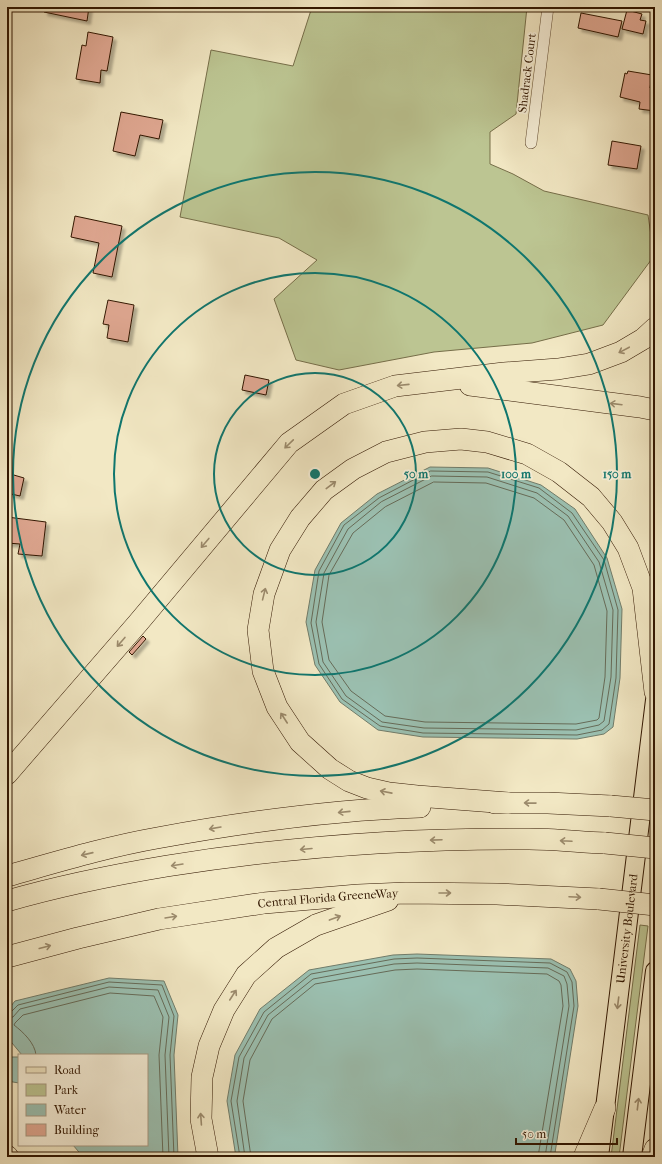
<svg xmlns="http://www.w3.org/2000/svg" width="662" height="1164" font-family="'IM FELL French Canon',serif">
	<defs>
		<filter id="shadow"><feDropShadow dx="3.5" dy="3.5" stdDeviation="1" flood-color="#0004"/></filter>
	</defs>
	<rect width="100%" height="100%" fill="#f2e8c4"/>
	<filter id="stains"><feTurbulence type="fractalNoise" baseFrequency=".005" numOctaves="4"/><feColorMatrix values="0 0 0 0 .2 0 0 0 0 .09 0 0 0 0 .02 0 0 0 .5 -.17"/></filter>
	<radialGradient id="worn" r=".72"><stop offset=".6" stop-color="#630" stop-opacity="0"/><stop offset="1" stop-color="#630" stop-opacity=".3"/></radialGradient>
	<g fill="#bcc592" stroke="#766e49">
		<path d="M 312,7 L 527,7 L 516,114 L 490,132 L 490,164 L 513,174 L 544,191 L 648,215 L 654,256 L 603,325 L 532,343 L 434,352 L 339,370 L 296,360 L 274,299 L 317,260 L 279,238 L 180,217 L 211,50 L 293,66 Z"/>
		<path d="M 640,925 L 648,926 L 619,1157 L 611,1157 Z"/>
	</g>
	<g fill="#9bc0b1" stroke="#717c6a">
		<path d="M 430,467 L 488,468 L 541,485 L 575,509 L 607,558 L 622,609 L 620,678 L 613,727 L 604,734 L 577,739 L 423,737 L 378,730 L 340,702 L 315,665 L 306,622 L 315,570 L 341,523 L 377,494 Z"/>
		<path d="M 417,954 L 551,959 L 570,969 L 576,981 L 578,1006 L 555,1153 L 553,1157 L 236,1157 L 227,1101 L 235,1055 L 260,1009 L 309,970 L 393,955 Z"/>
		<path d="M 109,978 L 164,981 L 178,1015 L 174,1055 L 178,1157 L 83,1157 L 73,1145 L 147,1145 L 147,1055 L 22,1055 L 7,1037 L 7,1011 L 15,1001 Z"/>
		<path d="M 7,1057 L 19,1057 L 19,1083 L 7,1081 Z"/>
	</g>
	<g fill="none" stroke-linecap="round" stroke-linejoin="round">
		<g stroke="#666b58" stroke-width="1">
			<path d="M 431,471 L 488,472 L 539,488 L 572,513 L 604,560 L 618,610 L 616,678 L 609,724 L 602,730 L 577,735 L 423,733 L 380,726 L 342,699 L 319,664 L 311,623 L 319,571 L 344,525 L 379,498 Z"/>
			<path d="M 432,476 L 487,477 L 537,493 L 568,516 L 599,562 L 613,610 L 611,677 L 604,721 L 599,725 L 576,730 L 424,728 L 382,722 L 346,696 L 323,662 L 316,622 L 324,573 L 348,529 L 381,502 Z"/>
			<path d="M 434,482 L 486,483 L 534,498 L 564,520 L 594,565 L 607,611 L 605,677 L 599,718 L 597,720 L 576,724 L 425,722 L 385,716 L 351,691 L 329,660 L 322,622 L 329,575 L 353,533 L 385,507 Z"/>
			<path d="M 7,1013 L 11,1012 L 18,1005 L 109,982 L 162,985 L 174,1016 L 170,1055 L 174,1157"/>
			<path d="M 7,1018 L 13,1017 L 20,1009 L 109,987 L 158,990 L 169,1017 L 165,1055 L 169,1157"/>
			<path d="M 36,1055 C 35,1043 23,1032 14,1025 L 15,1023 L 23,1015 L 110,993 L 154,996 L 163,1017 L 159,1055 L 163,1157"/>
			<path d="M 240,1157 L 231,1101 L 239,1057 L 264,1012 L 311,974 L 394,959 L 417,958 L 550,963 L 567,972 L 572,982 L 574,1006 L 550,1157"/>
			<path d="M 245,1157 L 237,1101 L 244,1058 L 268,1015 L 313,979 L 394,964 L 417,963 L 548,968 L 564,976 L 567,984 L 569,1006 L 545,1157"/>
			<path d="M 251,1157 L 243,1101 L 250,1060 L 272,1019 L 315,984 L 395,970 L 417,969 L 547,974 L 559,981 L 561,985 L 563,1006 L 538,1157"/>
		</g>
	</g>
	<g fill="#dfa791" stroke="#311600" filter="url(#shadow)">
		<path d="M 45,7 L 89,7 L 87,21 L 44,12 Z"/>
		<path d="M 627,10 L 642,14 L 640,20 L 646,21 L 643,34 L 622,29 Z"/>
		<path d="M 581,13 L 622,21 L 618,37 L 578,28 Z"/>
		<path d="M 88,32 L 113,37 L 107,71 L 101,70 L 100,83 L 76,79 L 82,45 L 86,46 Z"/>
		<path d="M 628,71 L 652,75 L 650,88 L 655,89 L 655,111 L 639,109 L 640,102 L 620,97 L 625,73 L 627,74 Z"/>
		<path d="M 121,112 L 163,120 L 159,139 L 140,135 L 135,156 L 113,151 Z"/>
		<path d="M 612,141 L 641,146 L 637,169 L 608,165 Z"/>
		<path d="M 75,216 L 122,226 L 112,277 L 93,273 L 99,243 L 71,237 Z"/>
		<path d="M 108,300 L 134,305 L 128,342 L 107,338 L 109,325 L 103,324 Z"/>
		<path d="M 245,375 L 269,380 L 266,395 L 242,390 Z"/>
		<path d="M 7,473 L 24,478 L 20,496 L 7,493 Z"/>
		<path d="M 7,517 L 46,522 L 42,556 L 18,554 L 20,544 L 7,543 Z"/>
		<path d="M 143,636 L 146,639 L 132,655 L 129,652 Z"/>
	</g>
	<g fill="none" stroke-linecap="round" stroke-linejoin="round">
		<g stroke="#614a31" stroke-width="12">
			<path id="street" d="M 531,143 L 548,7"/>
		</g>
		<g stroke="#311600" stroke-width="20">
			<g id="primary">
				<path id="s1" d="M 599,1157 L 655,700"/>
				<path d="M 632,1157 L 655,971"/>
			</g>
		</g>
		<g stroke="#311600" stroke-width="22">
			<g id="highway">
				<path d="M 470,385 L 640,407 L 655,410"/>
				<path d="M 7,774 L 138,623 L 289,443 L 344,404 L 395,386 L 504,373 L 558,369 L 589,364 L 621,352 L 643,339 L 655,328"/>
				<path d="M 495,803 L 548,803 L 611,806"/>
				<path d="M 508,803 L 417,796 L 389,793 L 367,788 L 349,781 L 330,769 L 300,742 L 277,707 L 263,671 L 258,630 L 264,594 L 280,550 L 300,518 L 324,490 L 353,469 L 386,452 L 425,442 L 461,439 L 487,442 L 527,454 L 559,472 L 591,497 L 612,522 L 628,548 L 643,588 L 655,692"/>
				<path d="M 7,876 C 57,862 106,847 157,838 C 244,822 332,810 420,807"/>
				<path d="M 7,901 C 59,886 113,875 167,866 C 286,847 408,838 529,839 C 554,839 580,842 605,843"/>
				<path id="s2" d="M 7,957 L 78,938 L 159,919 L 264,903 L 358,895 L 406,893 L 497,894 L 599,899"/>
				<path d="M 7,1156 L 8,1157"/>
				<path d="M 208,1157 L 201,1119 L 202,1077 L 209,1046 L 224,1010 L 246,975 L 276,948 L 316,925 L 388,900"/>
				<path d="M 584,1157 L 605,1108"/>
				<path d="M 652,1157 L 655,1149"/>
			</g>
		</g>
		<use href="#street" stroke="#f7f0d9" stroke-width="11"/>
		<use href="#primary" stroke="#f2e8c4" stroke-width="18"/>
		<use href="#highway" stroke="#f2e8c4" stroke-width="21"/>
		<g stroke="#311600" stroke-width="22" stroke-linecap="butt">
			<g id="highway-bridge">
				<path d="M 611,806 L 655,810"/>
				<path d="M 605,843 L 655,848"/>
				<path d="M 599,899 L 655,905"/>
			</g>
		</g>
		<use href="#highway-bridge" stroke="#f2e8c4" stroke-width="21"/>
	</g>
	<defs><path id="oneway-shaft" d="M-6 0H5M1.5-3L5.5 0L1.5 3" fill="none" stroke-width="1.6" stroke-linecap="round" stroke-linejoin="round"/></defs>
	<g stroke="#9b8a6c">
		<use href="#oneway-shaft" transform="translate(624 350) rotate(152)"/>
		<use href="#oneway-shaft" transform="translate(403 385) rotate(174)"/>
		<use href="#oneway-shaft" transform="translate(616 404) rotate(-173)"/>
		<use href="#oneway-shaft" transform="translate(289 444) rotate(136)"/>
		<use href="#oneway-shaft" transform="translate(331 485) rotate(-37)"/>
		<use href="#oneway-shaft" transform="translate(205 543) rotate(130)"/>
		<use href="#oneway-shaft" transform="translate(264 594) rotate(-76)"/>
		<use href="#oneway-shaft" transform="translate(121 642) rotate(131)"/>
		<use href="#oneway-shaft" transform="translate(284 718) rotate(-123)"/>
		<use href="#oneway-shaft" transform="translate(386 792) rotate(-169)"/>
		<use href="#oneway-shaft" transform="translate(530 803) rotate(-179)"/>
		<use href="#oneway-shaft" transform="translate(344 812) rotate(174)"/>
		<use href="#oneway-shaft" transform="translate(215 828) rotate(170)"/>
		<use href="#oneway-shaft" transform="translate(436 840) rotate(178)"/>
		<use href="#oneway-shaft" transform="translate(566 841) rotate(-177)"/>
		<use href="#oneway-shaft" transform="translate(306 849) rotate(175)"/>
		<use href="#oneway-shaft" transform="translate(87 854) rotate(167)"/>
		<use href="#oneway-shaft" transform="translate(177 865) rotate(171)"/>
		<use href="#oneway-shaft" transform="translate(445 893)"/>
		<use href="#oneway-shaft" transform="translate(575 897) rotate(3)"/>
		<use href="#oneway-shaft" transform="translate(171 917) rotate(-9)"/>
		<use href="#oneway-shaft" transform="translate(335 918) rotate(-20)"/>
		<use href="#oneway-shaft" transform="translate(45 947) rotate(-15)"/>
		<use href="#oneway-shaft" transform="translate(233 995) rotate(-57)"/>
		<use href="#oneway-shaft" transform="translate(618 1003) rotate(97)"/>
		<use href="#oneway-shaft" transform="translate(638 1104) rotate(-83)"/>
		<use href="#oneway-shaft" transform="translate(201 1119) rotate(-94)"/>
	</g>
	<g fill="none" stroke="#0f766e" stroke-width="2">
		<circle cx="315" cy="474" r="101"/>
		<circle cx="315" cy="474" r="201"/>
		<circle cx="315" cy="474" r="302"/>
	</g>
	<g text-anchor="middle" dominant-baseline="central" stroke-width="3.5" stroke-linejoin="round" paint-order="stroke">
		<g font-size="12" fill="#311600" stroke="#f7f0d9">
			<text transform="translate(527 73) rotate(-83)">Shadrack Court</text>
			<text stroke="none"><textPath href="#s2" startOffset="327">Central Florida GreeneWay</textPath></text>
			<text stroke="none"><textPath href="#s1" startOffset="230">University Boulevard</textPath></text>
		</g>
	</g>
	<circle cx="315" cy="474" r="6" fill="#0f766e" stroke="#f7f0d9" stroke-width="2"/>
	<g font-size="12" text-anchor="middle" font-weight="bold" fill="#0f766e" stroke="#f7f0d9" stroke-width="3.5" stroke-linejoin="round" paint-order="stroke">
		<text x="416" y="478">50 m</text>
		<text x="516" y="478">100 m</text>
		<text x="617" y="478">150 m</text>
	</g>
	<rect width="662" height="1164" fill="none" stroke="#f2e8c4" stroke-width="24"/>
	<rect x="8" y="8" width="646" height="1148" fill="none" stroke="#311600" stroke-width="2"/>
	<rect x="12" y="12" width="638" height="1140" fill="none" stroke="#311600"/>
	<rect x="18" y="1054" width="130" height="92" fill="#f7f0d9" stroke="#a89982"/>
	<rect x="26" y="1067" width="20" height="6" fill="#f2e8c4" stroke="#a89982"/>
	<text x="54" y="1074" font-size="12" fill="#311600">Road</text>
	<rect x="26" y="1084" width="20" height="12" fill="#bcc592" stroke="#a89982"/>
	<text x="54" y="1094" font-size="12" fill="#311600">Park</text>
	<rect x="26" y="1104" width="20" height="12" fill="#9bc0b1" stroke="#a89982"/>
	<text x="54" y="1114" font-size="12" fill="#311600">Water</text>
	<rect x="26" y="1124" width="20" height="12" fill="#dfa791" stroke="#a89982"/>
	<text x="54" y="1134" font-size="12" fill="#311600">Building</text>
	<path d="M516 1138v6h101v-6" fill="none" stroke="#311600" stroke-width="2"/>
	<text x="522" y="1138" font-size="12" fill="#311600" stroke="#f7f0d9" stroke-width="3" paint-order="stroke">50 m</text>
	<rect width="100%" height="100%" filter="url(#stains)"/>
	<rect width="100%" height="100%" fill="url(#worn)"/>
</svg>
